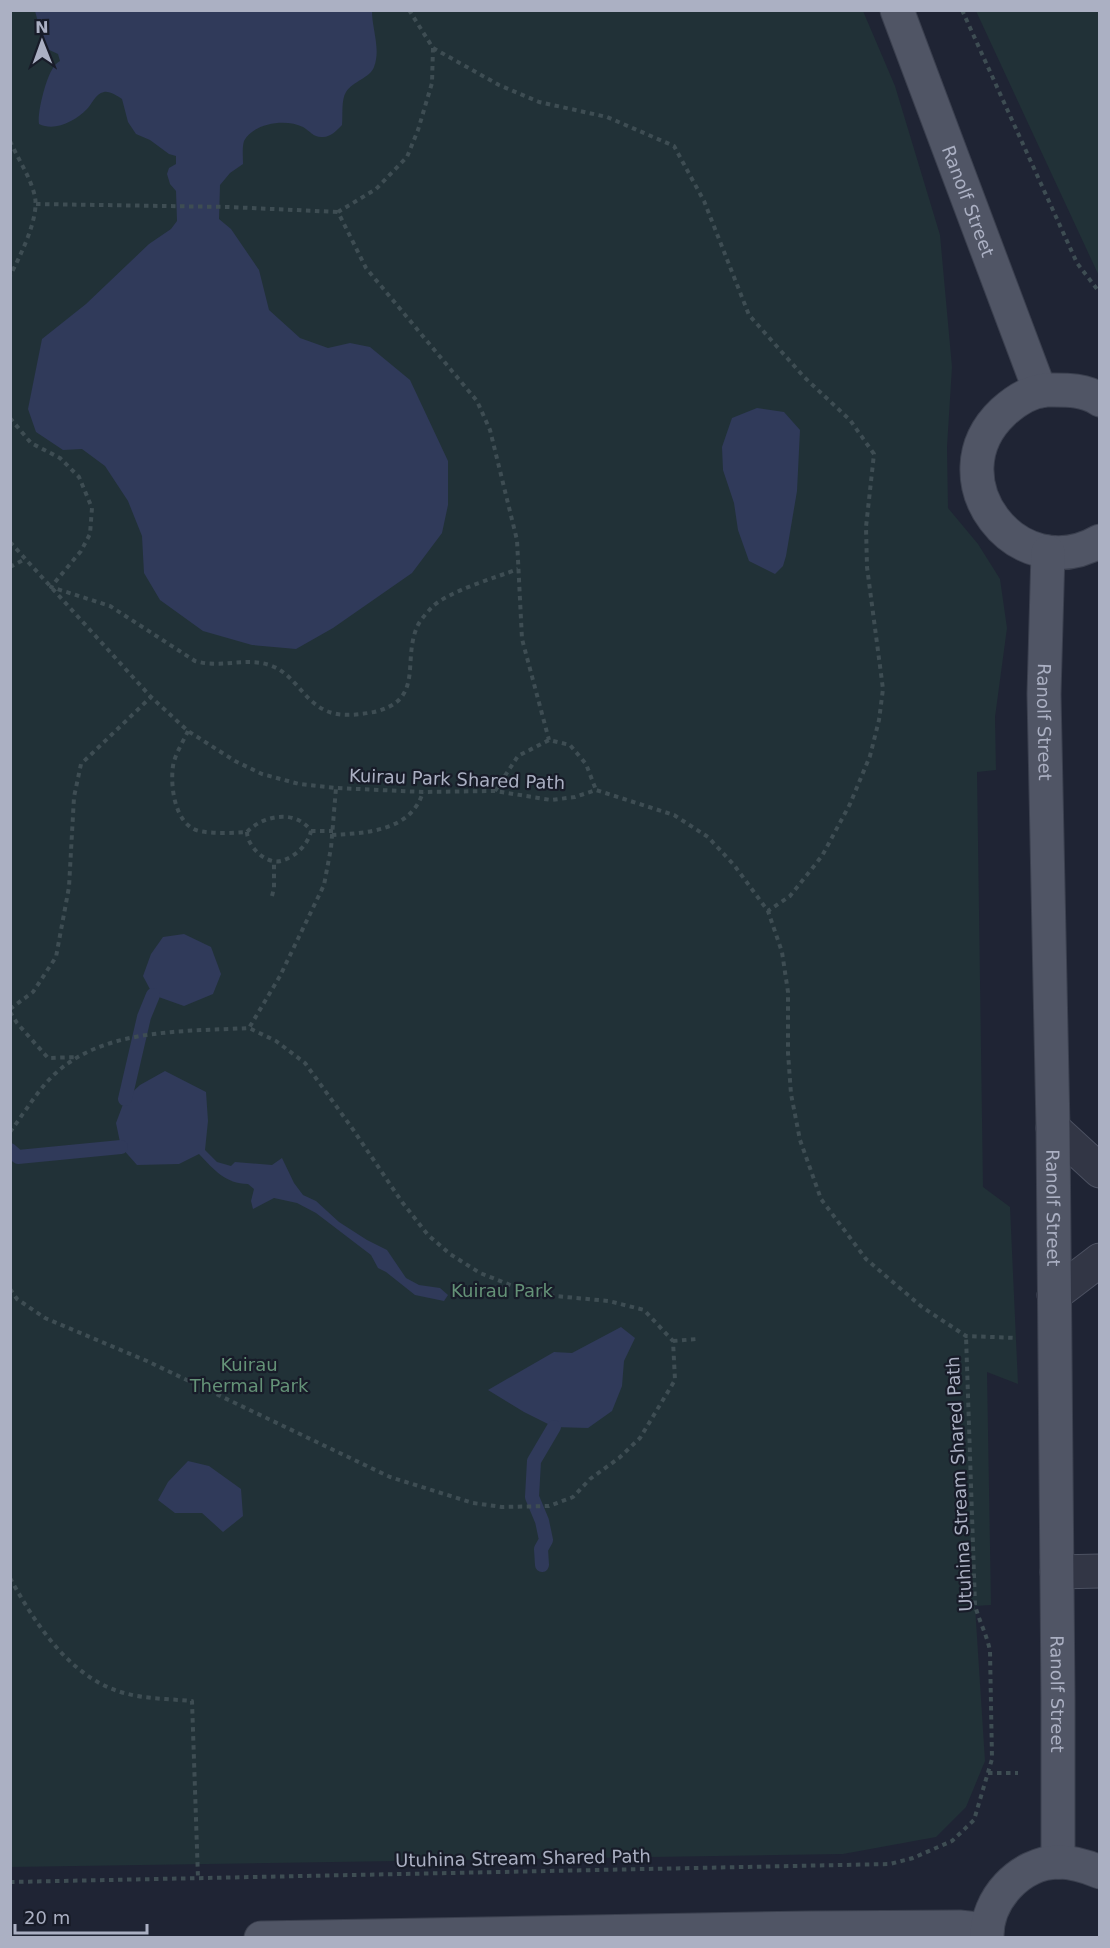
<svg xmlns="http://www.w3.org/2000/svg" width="1110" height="1948" font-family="'DejaVu Sans',sans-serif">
	<rect width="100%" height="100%" fill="#1f2434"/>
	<g fill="#213137">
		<path d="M 10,11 L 863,11 L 895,86 L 940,235 L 952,367 L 947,447 L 948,508 L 978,544 L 1000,579 L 1007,628 L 995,717 L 996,770 L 977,772 L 983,1187 L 1010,1207 L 1018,1384 L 987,1372 L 991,1605 L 975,1606 L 985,1761 L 966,1807 L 936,1837 L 843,1854 L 11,1867 Z"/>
		<path d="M 976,11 L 1099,11 L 1099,276 Z"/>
	</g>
	<g fill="#303a5a">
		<path d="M 35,11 L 372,11 C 372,29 381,49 374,67 C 370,78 353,81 346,92 C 341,100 343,115 342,125 C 337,130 331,137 323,137 C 314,138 310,131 303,127 C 286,118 253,123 244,141 C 242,147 243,157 243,164 L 230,173 L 220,185 L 219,219 L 231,229 L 259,270 L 269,310 L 300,338 L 328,348 L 350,343 L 370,347 L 410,380 L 448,461 L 448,505 L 442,533 L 412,573 L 333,628 L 296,649 L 252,645 L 203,631 L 160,600 L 144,573 L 142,536 L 128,501 L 105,466 L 82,449 L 63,450 L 36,432 L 28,409 L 42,339 L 86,304 L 149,244 L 171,229 L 177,221 L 176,191 L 170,184 L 167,174 L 169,168 L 176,164 L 176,156 L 169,154 L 150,140 L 136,134 L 128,122 L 122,99 C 117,96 110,91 104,92 C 95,94 92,104 87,109 C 75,121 55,132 39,124 C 37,113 46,78 53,68 C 53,66 58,62 60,61 L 58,54 L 45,48 Z"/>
		<path d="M 757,408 L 784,412 L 800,430 L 797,491 L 786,556 L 783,566 L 775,574 L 749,561 L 738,530 L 734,503 L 723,470 L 722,447 L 732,418 Z"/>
		<path d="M 184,934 L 211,947 L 221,974 L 213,994 L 184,1006 L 153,995 L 143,976 L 151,954 L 163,937 Z"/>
		<path d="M 165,1071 L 206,1092 L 208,1121 L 205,1150 L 217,1162 L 231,1166 L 235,1162 L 272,1165 L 282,1158 L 294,1183 L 303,1195 L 316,1201 L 339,1222 L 367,1240 L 387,1250 L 406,1278 L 419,1285 L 440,1288 L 448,1295 L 444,1301 L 415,1295 L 386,1272 L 378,1268 L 371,1255 L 316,1213 L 297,1203 L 274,1198 L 253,1209 L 251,1201 L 254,1189 L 248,1184 C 226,1184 213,1169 199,1154 L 179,1164 L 137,1165 L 121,1147 L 116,1123 L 125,1099 L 140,1085 Z"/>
		<path d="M 621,1327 L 635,1338 L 624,1361 L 622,1386 L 612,1411 L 588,1428 L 554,1427 L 524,1412 L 488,1390 L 554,1352 L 572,1353 Z"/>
		<path d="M 188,1461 L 209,1466 L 241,1489 L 243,1516 L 223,1532 L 202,1513 L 175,1513 L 158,1500 L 168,1482 Z"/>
	</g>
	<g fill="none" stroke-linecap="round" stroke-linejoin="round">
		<g stroke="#303a5a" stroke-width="14">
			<path d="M 125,1099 L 144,1017 L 153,995"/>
			<path d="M 10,1150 L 18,1157 L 121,1147"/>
			<path d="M 542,1565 L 541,1549 L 546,1540 L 542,1521 L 532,1497 L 534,1461 L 554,1427"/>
		</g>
		<g stroke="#4c5161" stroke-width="35">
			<g id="minor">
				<path d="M 1053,1128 L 1100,1171"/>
				<path d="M 1054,1295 L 1100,1260"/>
				<path d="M 1057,1572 L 1100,1571"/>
			</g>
		</g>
		<g stroke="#3b404f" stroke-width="35">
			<g id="major">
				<path id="s1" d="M 897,10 L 1040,391"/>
				<path d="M 1100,400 C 1085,389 1064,390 1047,390 C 1030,391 1015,401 1003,412 C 933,478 1017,589 1100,541"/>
				<path id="s2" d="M 1048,552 L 1044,694 L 1053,1128 L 1058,1699 L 1058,1862"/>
				<path d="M 261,1938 L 810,1928 L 959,1927 L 987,1930"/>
				<path d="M 987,1938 C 986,1899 1020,1863 1058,1862 C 1073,1862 1086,1866 1100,1872"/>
			</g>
		</g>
		<g stroke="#3e4d53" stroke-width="4" stroke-dasharray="4.5 4.5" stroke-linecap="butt">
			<path d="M 409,10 L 433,48 L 499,85 L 539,102 L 607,117 L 674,146 L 704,201 L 749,315 L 804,377 L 850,420 L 874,454 L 866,527 L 867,567 L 883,689 L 879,720 L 870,756 L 850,804 L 822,856 L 790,896 L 768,911"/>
			<path d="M 962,10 L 1077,263 L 1100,293"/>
			<path d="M 433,48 L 432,83 L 418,130 L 407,157 L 376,189 L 338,212 L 366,268 L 477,401 L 490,430 L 517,540 L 522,639 L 549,740"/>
			<path d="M 10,141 C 18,159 31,178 35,197 C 39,219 20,256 10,276"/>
			<path d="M 36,204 L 229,207 L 338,212"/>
			<path d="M 10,418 L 31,443 L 60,458 L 79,477 L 92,508 L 90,534 L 81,551 L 51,587 L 110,606 L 195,661 C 222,669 247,656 272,666 C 298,676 306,709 337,714 C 349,716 363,714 374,712 C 425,700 402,662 417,627 C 420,620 426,614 431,608 C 448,591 495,578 518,569"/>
			<path d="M 10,542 L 151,697 L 188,731 L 235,761 L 262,774 L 299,784 L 336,788 L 423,792 L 495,791 L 551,800 L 575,797 L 596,790 L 674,815 L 708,837 L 734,865 L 768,911 L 782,952 L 788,992 L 788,1053 L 791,1094 L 800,1140 L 821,1199 L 866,1259 L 922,1307 L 966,1336 L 1017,1338"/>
			<path d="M 10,567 L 25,559"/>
			<path d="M 188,731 C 183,742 175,754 173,766 C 170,787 175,825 199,831 C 214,834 232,833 247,832 C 263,815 296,809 311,831 C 308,845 295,857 281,861 C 266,865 247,846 247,832"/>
			<path d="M 495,791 L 518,756 L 549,740 L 570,745 L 586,764 L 596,790"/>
			<path d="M 311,831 L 333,831"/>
			<path d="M 332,835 C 367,833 411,831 423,792"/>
			<path d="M 272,896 L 274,888 L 274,861"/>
			<path d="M 10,1009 L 33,992 L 56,957 L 69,887 L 74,797 L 81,764 L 151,697"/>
			<path d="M 10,1012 L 17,1023 L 48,1058 L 78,1057"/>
			<path d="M 10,1132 C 22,1116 33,1098 46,1083 C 95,1027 181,1032 249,1028 L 280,976 L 324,885 L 331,848 L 336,788"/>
			<path d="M 10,1289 L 17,1299 L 45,1318 L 147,1361 L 390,1477 L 473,1503 L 502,1507 L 549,1506 L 573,1497 L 590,1479 L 619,1458 L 640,1438 L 675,1380 L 673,1341 L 644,1310 L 609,1301 L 544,1295 L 513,1286 L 480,1273 L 450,1254 L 428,1235 L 402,1202 L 352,1128 L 305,1063 L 276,1041 L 249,1028"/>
			<path d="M 673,1341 L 697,1339"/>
			<path d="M 10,1578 C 36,1625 72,1681 128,1694 C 148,1699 171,1699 192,1701 L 198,1878"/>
			<path d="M 988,1773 L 1018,1773"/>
			<path d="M 10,1882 L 890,1864 L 913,1858 L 952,1841 L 974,1820 L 992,1759 L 990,1651 C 987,1635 979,1621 975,1605 L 966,1336"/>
		</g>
		<use href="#minor" stroke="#323645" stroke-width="33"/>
		<use href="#major" stroke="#505565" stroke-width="33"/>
	</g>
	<g text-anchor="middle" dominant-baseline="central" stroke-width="4.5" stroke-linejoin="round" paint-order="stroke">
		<g font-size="18" fill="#abb0c3" stroke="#181c29">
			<text stroke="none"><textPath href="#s1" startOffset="204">Ranolf Street</textPath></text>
			<text stroke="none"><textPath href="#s2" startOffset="170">Ranolf Street</textPath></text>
			<text transform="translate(457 779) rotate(2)">Kuirau Park Shared Path</text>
			<text stroke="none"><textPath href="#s2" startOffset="656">Ranolf Street</textPath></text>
			<text transform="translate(959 1484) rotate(-93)">Utuhina Stream Shared Path</text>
			<text stroke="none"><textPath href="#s2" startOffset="1142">Ranolf Street</textPath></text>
			<text transform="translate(523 1858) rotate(-1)">Utuhina Stream Shared Path</text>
		</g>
		<g font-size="18" fill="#649277" stroke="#181c29">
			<text x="502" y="1290">Kuirau Park</text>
			<text x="249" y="1364">Kuirau<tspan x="249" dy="21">Thermal Park</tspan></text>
		</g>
	</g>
	<rect width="1110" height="1948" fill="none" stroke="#abb0c3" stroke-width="24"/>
	<g transform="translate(42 42) rotate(359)" stroke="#181c29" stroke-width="4.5" paint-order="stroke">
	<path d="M0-4.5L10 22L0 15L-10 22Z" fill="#abb0c3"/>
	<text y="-9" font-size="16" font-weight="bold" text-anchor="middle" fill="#abb0c3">N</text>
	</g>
	<path d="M15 1924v9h132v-9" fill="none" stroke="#abb0c3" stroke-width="3"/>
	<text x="24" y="1924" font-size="18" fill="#abb0c3" stroke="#181c29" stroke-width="4.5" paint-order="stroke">20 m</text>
</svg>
